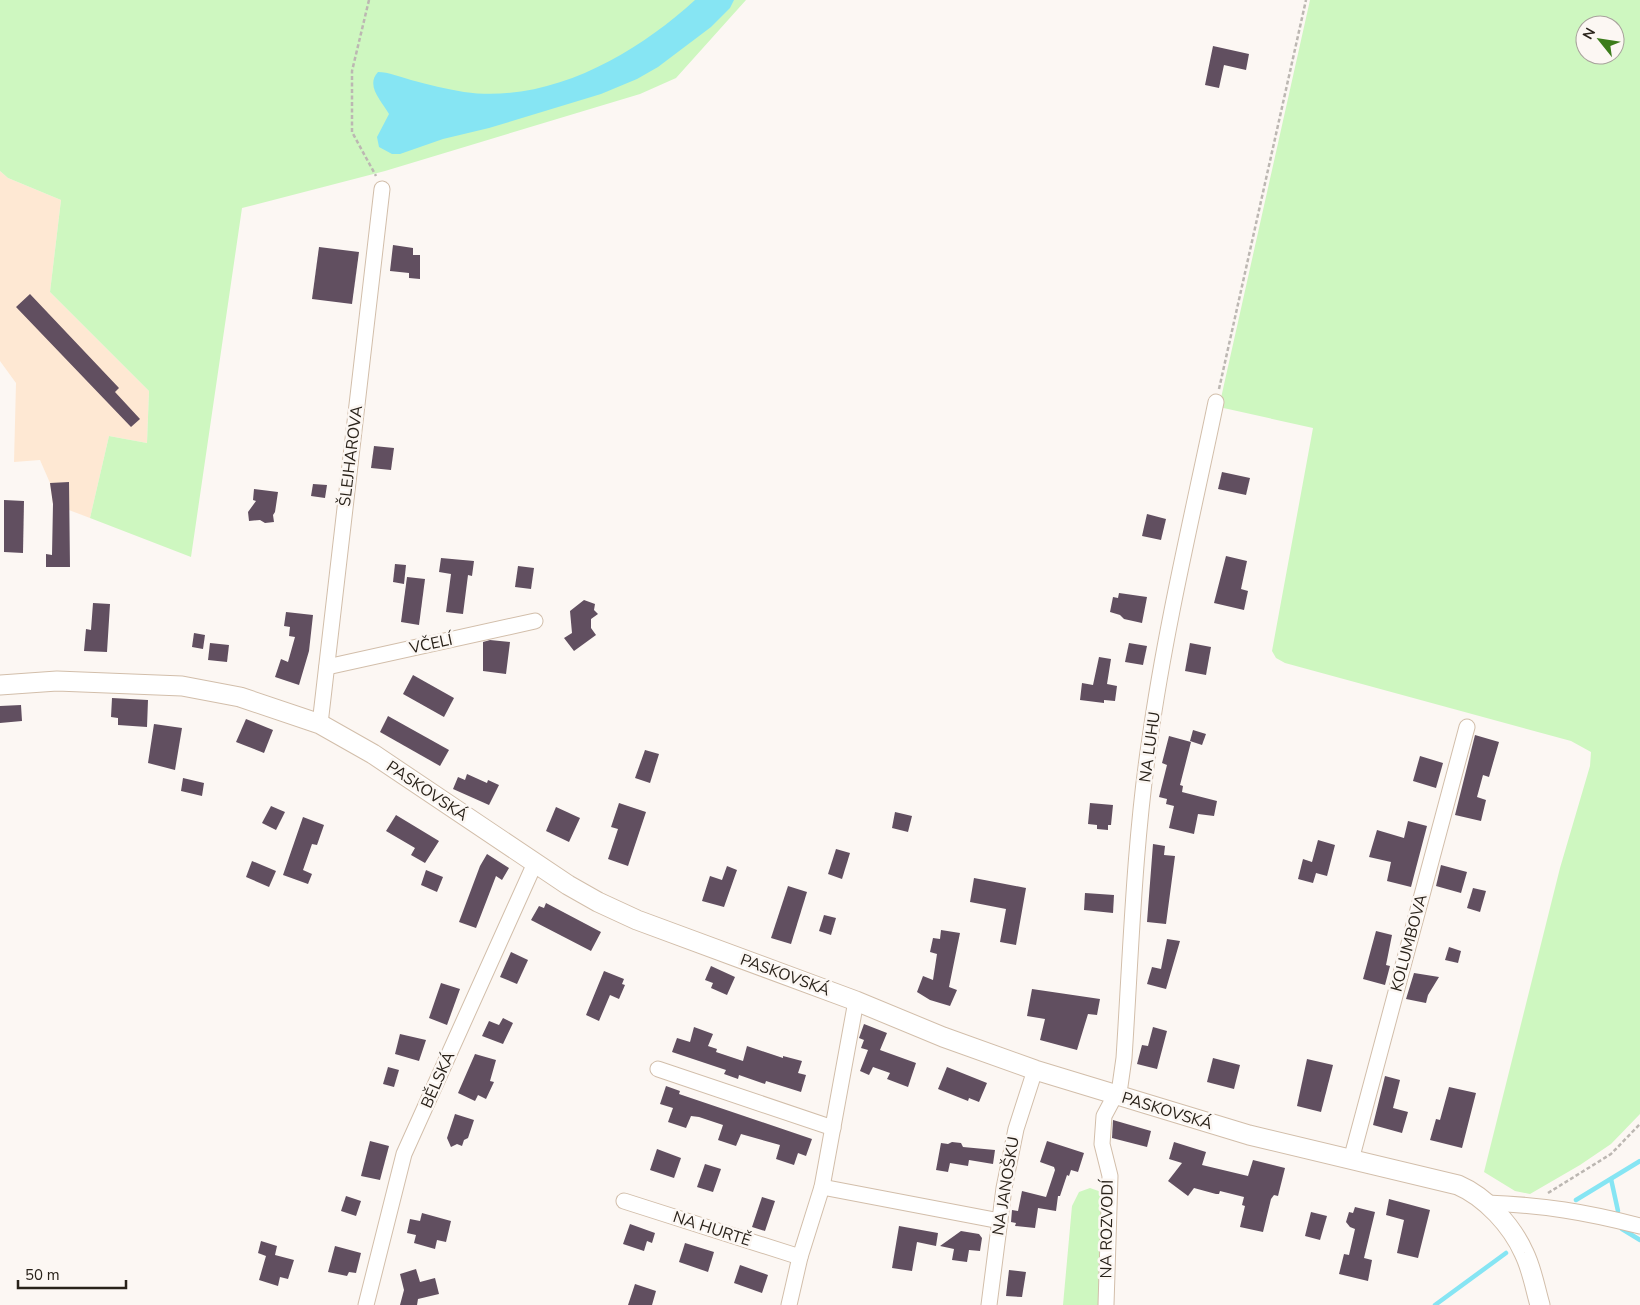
<svg xmlns="http://www.w3.org/2000/svg" width="1640" height="1305" font-family="'Nunito Sans',sans-serif">
	<rect width="100%" height="100%" fill="#fcf7f3"/>
	<path fill="#fee8d3" d="M 0,171 L 8,178 L 61,200 L 50,292 L 149,391 L 147,443 L 109,436 L 90,518 L 53,504 L 50,483 L 40,460 L 14,462 L 16,383 L 0,361 Z"/>
	<g fill="#cef7c0" fill-rule="evenodd">
		<path d="M 0,0 L 746,0 L 676,78 L 640,94 L 385,171 L 242,208 L 191,557 L 90,518 L 109,436 L 147,443 L 149,391 L 50,292 L 61,200 L 8,178 L 0,171 Z"/>
		<path d="M 1310,0 L 1640,0 L 1640,1114 L 1611,1144 L 1580,1165 L 1530,1194 L 1515,1191 L 1484,1172 L 1560,868 L 1590,766 L 1591,752 L 1571,741 L 1285,663 L 1276,658 L 1272,651 L 1313,428 L 1219,407 ZM 1585,25 L 1615,25 L 1615,55 L 1585,55 Z"/>
		<path d="M 1090,1188 L 1107,1194 L 1101,1305 L 1063,1305 L 1072,1206 L 1079,1192 Z"/>
	</g>
	<path fill="#86e5f3" d="M 695,0 L 734,0 L 730,8 L 711,27 L 658,67 L 637,79 L 601,94 L 489,128 L 443,139 L 400,154 L 392,154 L 379,147 L 377,137 L 389,114 C 382,101 365,86 378,72 C 388,72 401,77 411,80 C 429,85 446,89 464,92 C 549,104 635,55 695,0 Z"/>
	<g fill="none" stroke-linecap="round" stroke-linejoin="round">
		<g stroke="#86e5f3" stroke-width="4.5">
			<path d="M 1611,1179 L 1618,1211"/>
			<path d="M 1576,1200 L 1640,1161"/>
			<path d="M 1622,1229 L 1640,1240"/>
			<path d="M 1435,1305 L 1506,1253"/>
		</g>
	</g>
	<g fill="#614f60">
		<path d="M 1213,46 L 1249,54 L 1246,70 L 1224,65 L 1219,88 L 1205,85 Z"/>
		<path d="M 393,245 L 413,248 L 413,255 L 420,255 L 420,279 L 409,278 L 409,273 L 390,271 Z"/>
		<path d="M 319,247 L 359,252 L 352,304 L 312,299 Z"/>
		<path d="M 30,294 L 119,388 L 115,392 L 140,419 L 131,427 L 16,307 Z"/>
		<path d="M 374,446 L 394,448 L 391,470 L 371,468 Z"/>
		<path d="M 1222,472 L 1250,478 L 1246,495 L 1218,489 Z"/>
		<path d="M 69,482 L 70,567 L 46,567 L 46,554 L 52,555 L 53,504 L 50,483 Z"/>
		<path d="M 313,484 L 327,485 L 325,498 L 311,496 Z"/>
		<path d="M 254,489 L 278,492 L 275,512 L 273,515 L 274,522 L 265,523 L 260,520 L 249,521 L 248,512 L 256,501 L 253,500 Z"/>
		<path d="M 4,500 L 24,501 L 23,553 L 4,552 Z"/>
		<path d="M 1147,514 L 1166,519 L 1161,540 L 1142,536 Z"/>
		<path d="M 1226,556 L 1247,561 L 1241,589 L 1248,591 L 1244,610 L 1214,603 Z"/>
		<path d="M 441,558 L 474,561 L 472,576 L 468,575 L 463,614 L 446,612 L 451,574 L 439,572 Z"/>
		<path d="M 395,564 L 406,565 L 404,584 L 393,582 Z"/>
		<path d="M 518,566 L 534,568 L 531,589 L 515,587 Z"/>
		<path d="M 407,577 L 425,579 L 419,625 L 401,622 Z"/>
		<path d="M 1119,593 L 1147,597 L 1142,623 L 1124,619 L 1120,615 L 1110,612 L 1113,597 L 1118,598 Z"/>
		<path d="M 584,600 L 595,604 L 594,610 L 598,614 L 591,619 L 591,628 L 596,635 L 574,651 L 564,638 L 572,633 L 570,611 Z"/>
		<path d="M 93,603 L 110,604 L 107,652 L 84,651 L 86,629 L 91,630 Z"/>
		<path d="M 286,612 L 313,615 L 309,651 L 299,685 L 275,677 L 281,659 L 288,662 L 295,637 L 289,636 L 290,627 L 284,626 Z"/>
		<path d="M 194,633 L 205,635 L 203,649 L 192,647 Z"/>
		<path d="M 490,640 L 510,642 L 506,674 L 483,671 L 483,642 Z"/>
		<path d="M 210,643 L 229,645 L 227,662 L 208,660 Z"/>
		<path d="M 1129,643 L 1147,646 L 1143,665 L 1125,662 Z"/>
		<path d="M 1190,643 L 1211,647 L 1206,675 L 1185,671 Z"/>
		<path d="M 1099,657 L 1111,659 L 1107,684 L 1117,686 L 1115,701 L 1104,700 L 1104,703 L 1080,700 L 1082,683 L 1093,685 Z"/>
		<path d="M 413,675 L 454,698 L 444,717 L 403,694 Z"/>
		<path d="M 112,698 L 148,700 L 147,727 L 118,725 L 118,718 L 111,717 Z"/>
		<path d="M 21,705 L 22,721 L 0,723 L 0,706 Z"/>
		<path d="M 388,716 L 449,750 L 440,766 L 380,732 Z"/>
		<path d="M 246,719 L 273,730 L 264,753 L 236,742 Z"/>
		<path d="M 154,724 L 182,728 L 175,770 L 148,763 Z"/>
		<path d="M 1193,730 L 1206,734 L 1202,745 L 1190,741 Z"/>
		<path d="M 1475,735 L 1499,742 L 1489,777 L 1483,775 L 1477,797 L 1486,800 L 1481,821 L 1455,815 Z"/>
		<path d="M 1169,736 L 1191,742 L 1180,785 L 1183,786 L 1182,792 L 1217,801 L 1214,816 L 1198,814 L 1194,834 L 1169,828 L 1174,806 L 1166,804 L 1167,799 L 1159,797 L 1167,765 L 1162,763 Z"/>
		<path d="M 645,750 L 659,754 L 650,783 L 635,778 Z"/>
		<path d="M 1420,756 L 1443,763 L 1436,788 L 1413,781 Z"/>
		<path d="M 467,774 L 487,783 L 488,780 L 499,785 L 489,805 L 453,789 L 458,777 L 465,780 Z"/>
		<path d="M 183,778 L 204,783 L 202,796 L 181,791 Z"/>
		<path d="M 619,803 L 646,812 L 628,866 L 608,859 L 618,829 L 611,827 Z"/>
		<path d="M 1090,803 L 1113,805 L 1111,825 L 1108,825 L 1108,830 L 1097,829 L 1097,825 L 1088,824 Z"/>
		<path d="M 271,806 L 285,812 L 276,830 L 262,823 Z"/>
		<path d="M 556,807 L 580,818 L 569,842 L 546,831 Z"/>
		<path d="M 895,812 L 912,816 L 908,832 L 892,828 Z"/>
		<path d="M 396,815 L 439,841 L 425,863 L 411,855 L 415,848 L 386,831 Z"/>
		<path d="M 303,817 L 324,825 L 317,845 L 312,844 L 303,870 L 312,874 L 308,884 L 283,875 Z"/>
		<path d="M 1408,821 L 1427,826 L 1411,887 L 1387,881 L 1391,862 L 1369,857 L 1377,830 L 1404,838 Z"/>
		<path d="M 1318,840 L 1335,845 L 1327,876 L 1316,873 L 1313,883 L 1298,879 L 1303,859 L 1312,862 Z"/>
		<path d="M 1153,844 L 1165,846 L 1164,855 L 1175,856 L 1166,924 L 1147,922 Z"/>
		<path d="M 836,849 L 850,853 L 842,879 L 828,874 Z"/>
		<path d="M 487,854 L 509,868 L 502,880 L 496,876 L 476,928 L 459,922 L 480,866 Z"/>
		<path d="M 252,861 L 276,871 L 269,887 L 246,877 Z"/>
		<path d="M 1441,865 L 1467,872 L 1461,893 L 1436,886 Z"/>
		<path d="M 727,866 L 737,870 L 724,907 L 702,901 L 710,876 L 722,880 Z"/>
		<path d="M 426,870 L 443,877 L 437,892 L 421,885 Z"/>
		<path d="M 974,878 L 1026,888 L 1016,945 L 1000,942 L 1006,909 L 970,902 Z"/>
		<path d="M 788,886 L 807,892 L 791,944 L 771,938 Z"/>
		<path d="M 1473,888 L 1486,891 L 1480,912 L 1467,908 Z"/>
		<path d="M 1085,893 L 1114,895 L 1113,913 L 1084,910 Z"/>
		<path d="M 546,903 L 601,932 L 591,951 L 531,920 L 539,906 L 544,908 Z"/>
		<path d="M 824,915 L 836,918 L 831,935 L 819,931 Z"/>
		<path d="M 941,930 L 960,933 L 949,987 L 957,990 L 950,1006 L 930,1000 L 917,992 L 923,976 L 933,980 L 937,954 L 930,952 L 933,938 L 940,939 Z"/>
		<path d="M 1376,931 L 1392,935 L 1386,965 L 1390,966 L 1385,985 L 1363,979 Z"/>
		<path d="M 1167,939 L 1180,941 L 1166,989 L 1147,984 L 1152,967 L 1161,969 Z"/>
		<path d="M 1449,947 L 1461,951 L 1458,963 L 1445,960 Z"/>
		<path d="M 511,952 L 528,960 L 517,984 L 500,977 Z"/>
		<path d="M 711,966 L 735,977 L 727,995 L 711,988 L 713,983 L 705,980 Z"/>
		<path d="M 604,971 L 624,979 L 622,984 L 625,985 L 619,999 L 610,995 L 599,1021 L 586,1015 Z"/>
		<path d="M 1414,973 L 1439,977 L 1428,995 L 1426,1003 L 1406,999 Z"/>
		<path d="M 441,983 L 460,989 L 447,1025 L 429,1018 Z"/>
		<path d="M 1032,989 L 1100,999 L 1097,1015 L 1088,1014 L 1077,1050 L 1040,1040 L 1045,1019 L 1027,1016 Z"/>
		<path d="M 503,1018 L 513,1023 L 503,1044 L 482,1036 L 489,1021 L 499,1025 Z"/>
		<path d="M 864,1024 L 887,1033 L 880,1050 L 916,1063 L 908,1087 L 887,1079 L 890,1073 L 873,1067 L 869,1075 L 860,1071 L 868,1050 L 861,1048 L 864,1040 L 859,1038 Z"/>
		<path d="M 694,1027 L 713,1034 L 708,1046 L 717,1049 L 716,1052 L 743,1061 L 747,1046 L 783,1058 L 783,1056 L 802,1061 L 798,1073 L 806,1075 L 801,1092 L 766,1081 L 765,1084 L 739,1075 L 738,1079 L 724,1074 L 726,1070 L 672,1052 L 677,1038 L 690,1042 Z"/>
		<path d="M 1153,1027 L 1167,1031 L 1157,1069 L 1137,1064 L 1142,1045 L 1148,1046 Z"/>
		<path d="M 400,1034 L 426,1040 L 419,1061 L 395,1054 Z"/>
		<path d="M 475,1054 L 496,1060 L 490,1081 L 494,1082 L 486,1099 L 478,1095 L 475,1101 L 458,1093 Z"/>
		<path d="M 1213,1058 L 1240,1065 L 1234,1089 L 1207,1082 Z"/>
		<path d="M 1307,1059 L 1333,1065 L 1321,1112 L 1297,1106 Z"/>
		<path d="M 388,1067 L 399,1070 L 394,1087 L 383,1084 Z"/>
		<path d="M 947,1067 L 987,1083 L 979,1102 L 969,1098 L 968,1101 L 938,1089 Z"/>
		<path d="M 1385,1076 L 1400,1080 L 1393,1108 L 1408,1112 L 1402,1133 L 1373,1125 Z"/>
		<path d="M 666,1086 L 680,1091 L 679,1094 L 812,1139 L 806,1156 L 798,1153 L 794,1165 L 776,1159 L 780,1145 L 741,1134 L 736,1146 L 718,1140 L 723,1125 L 699,1117 L 691,1116 L 686,1128 L 668,1122 L 673,1108 L 660,1104 Z"/>
		<path d="M 1449,1087 L 1476,1093 L 1462,1148 L 1430,1140 L 1436,1119 L 1440,1120 Z"/>
		<path d="M 455,1114 L 474,1120 L 468,1138 L 464,1140 L 462,1146 L 457,1144 L 451,1147 L 447,1138 Z"/>
		<path d="M 1113,1120 L 1151,1131 L 1147,1147 L 1112,1138 Z"/>
		<path d="M 370,1141 L 389,1146 L 380,1180 L 361,1176 Z"/>
		<path d="M 1047,1141 L 1084,1153 L 1078,1172 L 1071,1170 L 1069,1176 L 1067,1175 L 1060,1196 L 1058,1196 L 1056,1211 L 1038,1208 L 1035,1228 L 1015,1226 L 1016,1223 L 1011,1222 L 1012,1210 L 1018,1211 L 1022,1191 L 1046,1197 L 1055,1170 L 1054,1167 L 1040,1162 Z"/>
		<path d="M 952,1142 L 961,1143 L 963,1147 L 995,1150 L 993,1164 L 969,1160 L 968,1166 L 950,1163 L 948,1172 L 936,1170 L 941,1143 L 948,1144 Z"/>
		<path d="M 1174,1142 L 1206,1152 L 1202,1165 L 1248,1176 L 1253,1160 L 1285,1168 L 1278,1196 L 1274,1195 L 1271,1199 L 1263,1232 L 1240,1227 L 1245,1206 L 1242,1205 L 1244,1197 L 1220,1191 L 1219,1194 L 1216,1194 L 1194,1188 L 1188,1196 L 1168,1181 L 1182,1163 L 1169,1159 Z"/>
		<path d="M 657,1149 L 681,1158 L 674,1178 L 650,1170 Z"/>
		<path d="M 705,1164 L 721,1169 L 713,1192 L 697,1187 Z"/>
		<path d="M 346,1196 L 361,1201 L 356,1216 L 341,1211 Z"/>
		<path d="M 762,1197 L 775,1201 L 765,1231 L 752,1227 Z"/>
		<path d="M 1389,1199 L 1430,1210 L 1418,1258 L 1397,1253 L 1404,1220 L 1386,1215 Z"/>
		<path d="M 1355,1207 L 1375,1212 L 1364,1258 L 1372,1260 L 1368,1281 L 1339,1274 L 1344,1254 L 1349,1255 L 1355,1229 L 1350,1227 L 1346,1222 L 1349,1212 L 1353,1213 Z"/>
		<path d="M 1311,1212 L 1327,1216 L 1320,1240 L 1305,1236 Z"/>
		<path d="M 422,1213 L 451,1221 L 446,1242 L 437,1240 L 435,1249 L 414,1243 L 416,1235 L 407,1233 L 410,1219 L 420,1221 Z"/>
		<path d="M 630,1224 L 655,1233 L 652,1243 L 647,1241 L 644,1251 L 623,1244 Z"/>
		<path d="M 899,1226 L 938,1233 L 936,1246 L 917,1242 L 912,1271 L 892,1268 Z"/>
		<path d="M 961,1231 L 979,1234 L 982,1238 L 980,1251 L 969,1250 L 967,1262 L 952,1260 L 954,1249 L 940,1246 Z"/>
		<path d="M 261,1241 L 277,1246 L 275,1255 L 294,1260 L 288,1279 L 280,1277 L 278,1286 L 259,1280 L 266,1256 L 258,1253 Z"/>
		<path d="M 685,1243 L 714,1252 L 708,1272 L 679,1262 Z"/>
		<path d="M 335,1246 L 361,1253 L 356,1273 L 349,1272 L 347,1276 L 328,1272 Z"/>
		<path d="M 740,1265 L 768,1275 L 762,1293 L 734,1283 Z"/>
		<path d="M 416,1269 L 420,1282 L 435,1278 L 439,1294 L 418,1299 L 417,1305 L 400,1305 L 404,1290 L 400,1274 Z"/>
		<path d="M 1009,1270 L 1026,1272 L 1022,1297 L 1006,1296 Z"/>
		<path d="M 635,1284 L 656,1291 L 652,1305 L 628,1305 Z"/>
	</g>
	<g fill="none" stroke-linecap="round" stroke-linejoin="round">
		<g stroke="#d2beaa" stroke-width="17">
			<g id="minor">
				<path d="M 327,667 L 535,621"/>
				<path d="M 320,724 L 382,189"/>
				<path d="M 658,1069 L 833,1128"/>
				<path d="M 1351,1160 L 1467,727"/>
				<path d="M 822,1187 L 1000,1221"/>
				<path d="M 624,1201 L 800,1257"/>
				<path d="M 1487,1203 C 1543,1205 1586,1212 1640,1226"/>
				<path d="M 366,1305 L 404,1154 L 535,863"/>
				<path d="M 789,1305 L 800,1257 L 822,1187 L 856,1001"/>
				<path d="M 989,1305 L 1004,1188 L 1016,1129 L 1035,1070"/>
				<path d="M 1106,1305 L 1110,1176 L 1102,1144 L 1104,1116 L 1120,1086 L 1124,1058 C 1131,952 1134,844 1150,738 C 1166,625 1193,513 1216,402"/>
			</g>
		</g>
		<g stroke="#d2beaa" stroke-width="21">
			<path id="tertiary" d="M 0,685 L 57,681 L 182,686 L 240,697 L 320,724 L 373,754 L 568,885 L 598,902 L 637,920 L 856,1001 L 943,1037 L 1035,1070 L 1249,1135 L 1458,1185 C 1486,1197 1512,1226 1524,1253 C 1532,1269 1535,1288 1540,1305"/>
		</g>
		<g stroke="#bcb7b2" stroke-width="2.5" stroke-dasharray="4 2.5" stroke-linecap="butt">
			<path d="M 369,0 L 352,71 L 352,132 L 376,176"/>
			<path d="M 1219,389 L 1306,0"/>
			<path d="M 1548,1193 L 1611,1154 L 1640,1124"/>
		</g>
		<use href="#minor" stroke="#fff" stroke-width="15"/>
		<use href="#tertiary" stroke="#fff" stroke-width="19"/>
	</g>
	<g text-anchor="middle" dominant-baseline="central" stroke-width="5" stroke-linejoin="round" paint-order="stroke">
		<g font-size="16" fill="#29221a" stroke="#fcf7f3">
			<text transform="translate(351 456) rotate(-83)">ŠLEJHAROVA</text>
			<text transform="translate(431 644) rotate(-12)">VČELÍ</text>
			<text transform="translate(1150 747) rotate(-82)">NA LUHU</text>
			<text transform="translate(427 791) rotate(34)">PASKOVSKÁ</text>
			<text transform="translate(1409 943) rotate(-75)">KOLUMBOVA</text>
			<text transform="translate(785 975) rotate(20)">PASKOVSKÁ</text>
			<text transform="translate(438 1080) rotate(-66)">BĚLSKÁ</text>
			<text transform="translate(1167 1111) rotate(17)">PASKOVSKÁ</text>
			<text transform="translate(1006 1186) rotate(-81)">NA JANOŠKU</text>
			<text transform="translate(712 1229) rotate(18)">NA HURTĚ</text>
			<text transform="translate(1107 1229) rotate(-89)">NA ROZVODÍ</text>
		</g>
	</g>
	<g transform="translate(1600 40) rotate(300)"><circle r="24" fill="#fcf7f3" stroke="#a8a29c"/>
	<path d="M0-4L9 19L0 12L-9 19Z" fill="#3c7c1b"/>
	<text y="-8" font-size="14" font-weight="bold" text-anchor="middle" fill="#29221a">N</text>
	</g>
	<path d="M18 1280v8h108v-8" fill="none" stroke="#29221a" stroke-width="2.5"/>
	<text x="25" y="1280" font-size="15" fill="#29221a" stroke="#fcf7f3" stroke-width="4" paint-order="stroke">50 m</text>
</svg>
